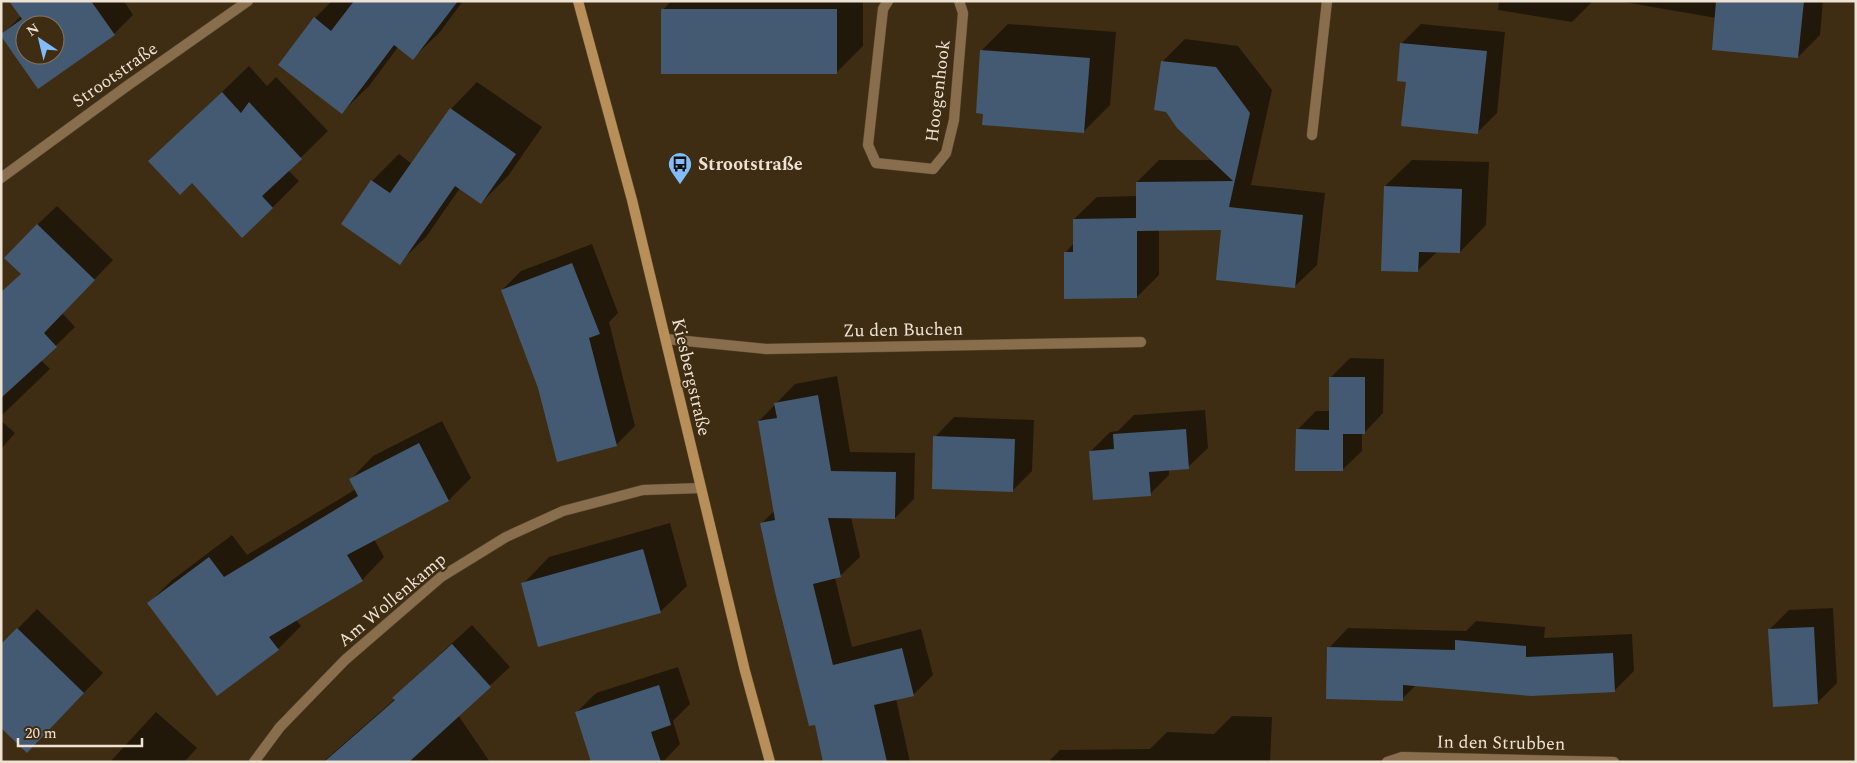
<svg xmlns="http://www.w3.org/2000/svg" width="1857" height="763" font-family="Spectral,serif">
	<rect width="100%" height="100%" fill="#3f2d13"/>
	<g fill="#0007" fill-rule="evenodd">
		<path d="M 18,1 L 124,1 L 133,15 L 114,34 L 39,87 L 2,35 L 21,16 ZM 25,25 L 55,25 L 55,55 L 25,55 Z"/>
		<path d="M 332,1 L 463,1 L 440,32 L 413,58 L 398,47 L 369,86 L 342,112 L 315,18 Z"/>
		<path d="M 671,1 L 863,1 L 863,46 L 836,73 L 663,10 Z"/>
		<path d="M 1499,1 L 1593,1 L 1572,22 L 1498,10 Z"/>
		<path d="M 1618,1 L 1823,1 L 1820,35 L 1798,57 L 1716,18 Z"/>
		<path d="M 1008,24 L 1116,32 L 1110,105 L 1084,131 L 981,51 Z"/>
		<path d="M 1421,24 L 1505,32 L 1497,113 L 1478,132 L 1408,80 L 1402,43 Z"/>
		<path d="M 1185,39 L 1238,46 L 1272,90 L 1251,185 L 1325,193 L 1317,265 L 1294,287 L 1222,229 L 1159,230 L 1159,275 L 1137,297 L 1065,253 L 1074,243 L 1074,219 L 1097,197 L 1137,196 L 1137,182 L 1159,160 L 1212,160 L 1163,61 Z"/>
		<path d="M 249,66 L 267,86 L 276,77 L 328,131 L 288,170 L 299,181 L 272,208 L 192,181 L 150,161 Z"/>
		<path d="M 477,82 L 542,127 L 508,176 L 481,203 L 460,188 L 426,237 L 399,263 L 372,181 L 399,154 L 412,164 L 451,109 Z"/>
		<path d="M 1412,160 L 1489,162 L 1486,225 L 1460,252 L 1437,252 L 1417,271 L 1385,186 Z"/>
		<path d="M 57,206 L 113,260 L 62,313 L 75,327 L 41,360 L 50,369 L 1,416 L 1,293 L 22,274 L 37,225 Z"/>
		<path d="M 592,244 L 618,313 L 609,322 L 635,426 L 616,445 L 539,387 L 502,290 L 521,271 Z"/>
		<path d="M 1350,358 L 1384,359 L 1383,413 L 1364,433 L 1362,433 L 1362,451 L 1342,470 L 1297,430 L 1316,411 L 1330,411 L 1330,378 Z"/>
		<path d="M 837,376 L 850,452 L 915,453 L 914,499 L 895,518 L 851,517 L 860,557 L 840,576 L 835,578 L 852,647 L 921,629 L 933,675 L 913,695 L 896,699 L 910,762 L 824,762 L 816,723 L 762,523 L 775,510 L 759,421 L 795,384 Z"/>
		<path d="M 1205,410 L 1208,448 L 1188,467 L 1169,469 L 1169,475 L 1150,494 L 1091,451 L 1110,432 L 1118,431 L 1134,415 Z"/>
		<path d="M 954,417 L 1034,420 L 1032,471 L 1013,490 L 935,437 Z"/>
		<path d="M 1,421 L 15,433 L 1,449 Z"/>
		<path d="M 442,421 L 471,478 L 449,500 L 374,539 L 384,557 L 362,580 L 296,620 L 301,626 L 278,649 L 217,694 L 149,603 L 171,581 L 232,535 L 247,555 L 356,489 L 351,479 L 373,456 Z"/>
		<path d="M 670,523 L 687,586 L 660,612 L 523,584 L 549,557 Z"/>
		<path d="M 1833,608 L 1837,683 L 1818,702 L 1774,705 L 1769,630 L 1789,610 Z"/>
		<path d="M 37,609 L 103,673 L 46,732 L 1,646 Z"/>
		<path d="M 1476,621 L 1545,627 L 1544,638 L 1632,634 L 1634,671 L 1615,690 L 1416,685 L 1402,699 L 1329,648 L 1348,628 L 1466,631 Z"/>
		<path d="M 472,625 L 510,667 L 458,715 L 490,762 L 323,762 L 395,699 L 394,698 L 413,679 Z"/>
		<path d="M 678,667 L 690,704 L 673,721 L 680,744 L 663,762 L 606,762 L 577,712 L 596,693 Z"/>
		<path d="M 156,712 L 197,748 L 184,762 L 110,762 Z"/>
		<path d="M 1232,716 L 1272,717 L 1270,762 L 1048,762 L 1060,750 L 1150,749 L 1167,732 L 1214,734 Z"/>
	</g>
	<g fill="#435a72" fill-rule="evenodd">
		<path d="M 9,1 L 91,1 L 115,35 L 38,89 L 1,36 L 1,34 L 22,19 ZM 25,25 L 55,25 L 55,55 L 25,55 Z"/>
		<path d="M 354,1 L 458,1 L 413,60 L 394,45 L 342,114 L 278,65 L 314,17 L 331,31 Z"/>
		<path d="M 1716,1 L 1804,1 L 1798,58 L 1712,50 Z"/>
		<rect x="661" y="9" width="176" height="65"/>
		<path d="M 1400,43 L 1487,51 L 1478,134 L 1401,126 L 1406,82 L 1397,81 Z"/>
		<path d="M 980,50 L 1090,58 L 1084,133 L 982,125 L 983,114 L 976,113 Z"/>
		<path d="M 1161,61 L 1216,67 L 1250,113 L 1229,207 L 1303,215 L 1295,288 L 1216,280 L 1221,230 L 1137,231 L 1137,298 L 1064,299 L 1064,252 L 1073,252 L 1073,219 L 1136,218 L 1136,182 L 1233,181 L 1177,128 L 1166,112 L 1154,110 Z"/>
		<path d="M 222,92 L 241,113 L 249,102 L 302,159 L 262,196 L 273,208 L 242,238 L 192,183 L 180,195 L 148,161 Z"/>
		<path d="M 450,108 L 516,154 L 481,204 L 455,186 L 400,265 L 341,224 L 371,180 L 390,193 Z"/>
		<path d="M 1384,186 L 1462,189 L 1460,253 L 1419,252 L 1418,272 L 1381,271 Z"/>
		<path d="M 37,224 L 95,280 L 44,333 L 57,347 L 1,398 L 1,292 L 21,274 L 4,258 Z"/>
		<path d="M 572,263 L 600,334 L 589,338 L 617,446 L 557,462 L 538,388 L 501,290 Z"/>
		<path d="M 1329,377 L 1365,377 L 1365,434 L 1343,434 L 1343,471 L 1295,471 L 1296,429 L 1329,430 Z"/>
		<path d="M 818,395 L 831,471 L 896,472 L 895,519 L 828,518 L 841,577 L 813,584 L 833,665 L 902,648 L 914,696 L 874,705 L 887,762 L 823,762 L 815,725 L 809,726 L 775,592 L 760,523 L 775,520 L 758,421 L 777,418 L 774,403 Z"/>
		<path d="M 1186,429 L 1189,469 L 1149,472 L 1151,496 L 1093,500 L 1089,451 L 1114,449 L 1113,434 Z"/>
		<path d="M 933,436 L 1015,439 L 1013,492 L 932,489 Z"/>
		<path d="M 419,443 L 449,501 L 347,555 L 363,581 L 269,637 L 279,650 L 217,696 L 147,603 L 209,557 L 224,577 L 358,496 L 349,479 Z"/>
		<path d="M 643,549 L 661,613 L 538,647 L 521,583 Z"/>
		<path d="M 1814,627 L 1818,704 L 1773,707 L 1768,629 Z"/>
		<path d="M 17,628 L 84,693 L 27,753 L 1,728 L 1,644 Z"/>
		<path d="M 1455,640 L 1526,646 L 1526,657 L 1613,653 L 1615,692 L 1531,696 L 1403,685 L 1403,701 L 1326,699 L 1327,647 L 1455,650 Z"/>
		<path d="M 452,644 L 491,687 L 409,762 L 324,762 L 395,700 L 392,698 Z"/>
		<path d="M 659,685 L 671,725 L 651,732 L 661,762 L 591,762 L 575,712 Z"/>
	</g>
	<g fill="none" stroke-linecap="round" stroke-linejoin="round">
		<g stroke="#5b4a32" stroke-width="11">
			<g id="street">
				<path d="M 888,1 L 883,9 L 868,145 L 876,163 L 933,169 L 946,153 L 954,120 L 963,13 L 959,1"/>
				<path d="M 1312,135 L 1327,1"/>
				<path d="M 1,178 L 127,86 L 248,1"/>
				<path d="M 666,339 L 766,349 L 1141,342"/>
				<path d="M 254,762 L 280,727 L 345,660 L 441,577 L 506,537 L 563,511 L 643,490 L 701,488"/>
				<path d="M 1387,762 L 1402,757 L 1614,762"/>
			</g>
		</g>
		<g stroke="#5b4a32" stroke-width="11">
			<path id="secondary" d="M 578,1 L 632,200 L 745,671 L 770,762"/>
		</g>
		<use href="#street" stroke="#886e4c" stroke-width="10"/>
		<use href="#secondary" stroke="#b88f58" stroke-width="10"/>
	</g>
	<defs>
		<g id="bus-pin" transform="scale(1.25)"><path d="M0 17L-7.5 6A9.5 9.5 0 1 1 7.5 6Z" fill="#80bdfa" stroke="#3f2d13"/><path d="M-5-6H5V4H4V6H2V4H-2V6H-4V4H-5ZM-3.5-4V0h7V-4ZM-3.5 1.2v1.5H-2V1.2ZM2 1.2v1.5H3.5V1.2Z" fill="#111"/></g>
	</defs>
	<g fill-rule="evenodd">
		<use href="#bus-pin" x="680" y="164"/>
	</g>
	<g text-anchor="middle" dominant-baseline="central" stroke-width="4" stroke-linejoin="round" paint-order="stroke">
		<g font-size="18" fill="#eee2d3" stroke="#3f2d13">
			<text transform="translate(115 75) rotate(-35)">Strootstraße</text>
			<text transform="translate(938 91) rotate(-83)">Hoogenhook</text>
			<text transform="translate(903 330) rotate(-1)">Zu den Buchen</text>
			<text transform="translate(691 377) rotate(77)">Kiesbergstraße</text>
			<text transform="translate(392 600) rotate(-40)">Am Wollenkamp</text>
			<text transform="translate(1501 743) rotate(1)">In den Strubben</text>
		</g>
		<g font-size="18" font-weight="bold" fill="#eee2d3" stroke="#3f2d13" text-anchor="start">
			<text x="698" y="164">Strootstraße</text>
		</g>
	</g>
	<rect width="1857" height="763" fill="none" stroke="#eee2d3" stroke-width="5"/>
	<g transform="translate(40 40) rotate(325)"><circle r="24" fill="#3f2d13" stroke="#857560"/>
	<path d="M0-4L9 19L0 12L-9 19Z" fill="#80bdfa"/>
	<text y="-8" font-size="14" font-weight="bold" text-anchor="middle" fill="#eee2d3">N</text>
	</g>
	<path d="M18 738v8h124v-8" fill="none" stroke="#eee2d3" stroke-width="2.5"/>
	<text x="25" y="738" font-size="15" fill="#eee2d3" stroke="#3f2d13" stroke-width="4" paint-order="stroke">20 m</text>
</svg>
